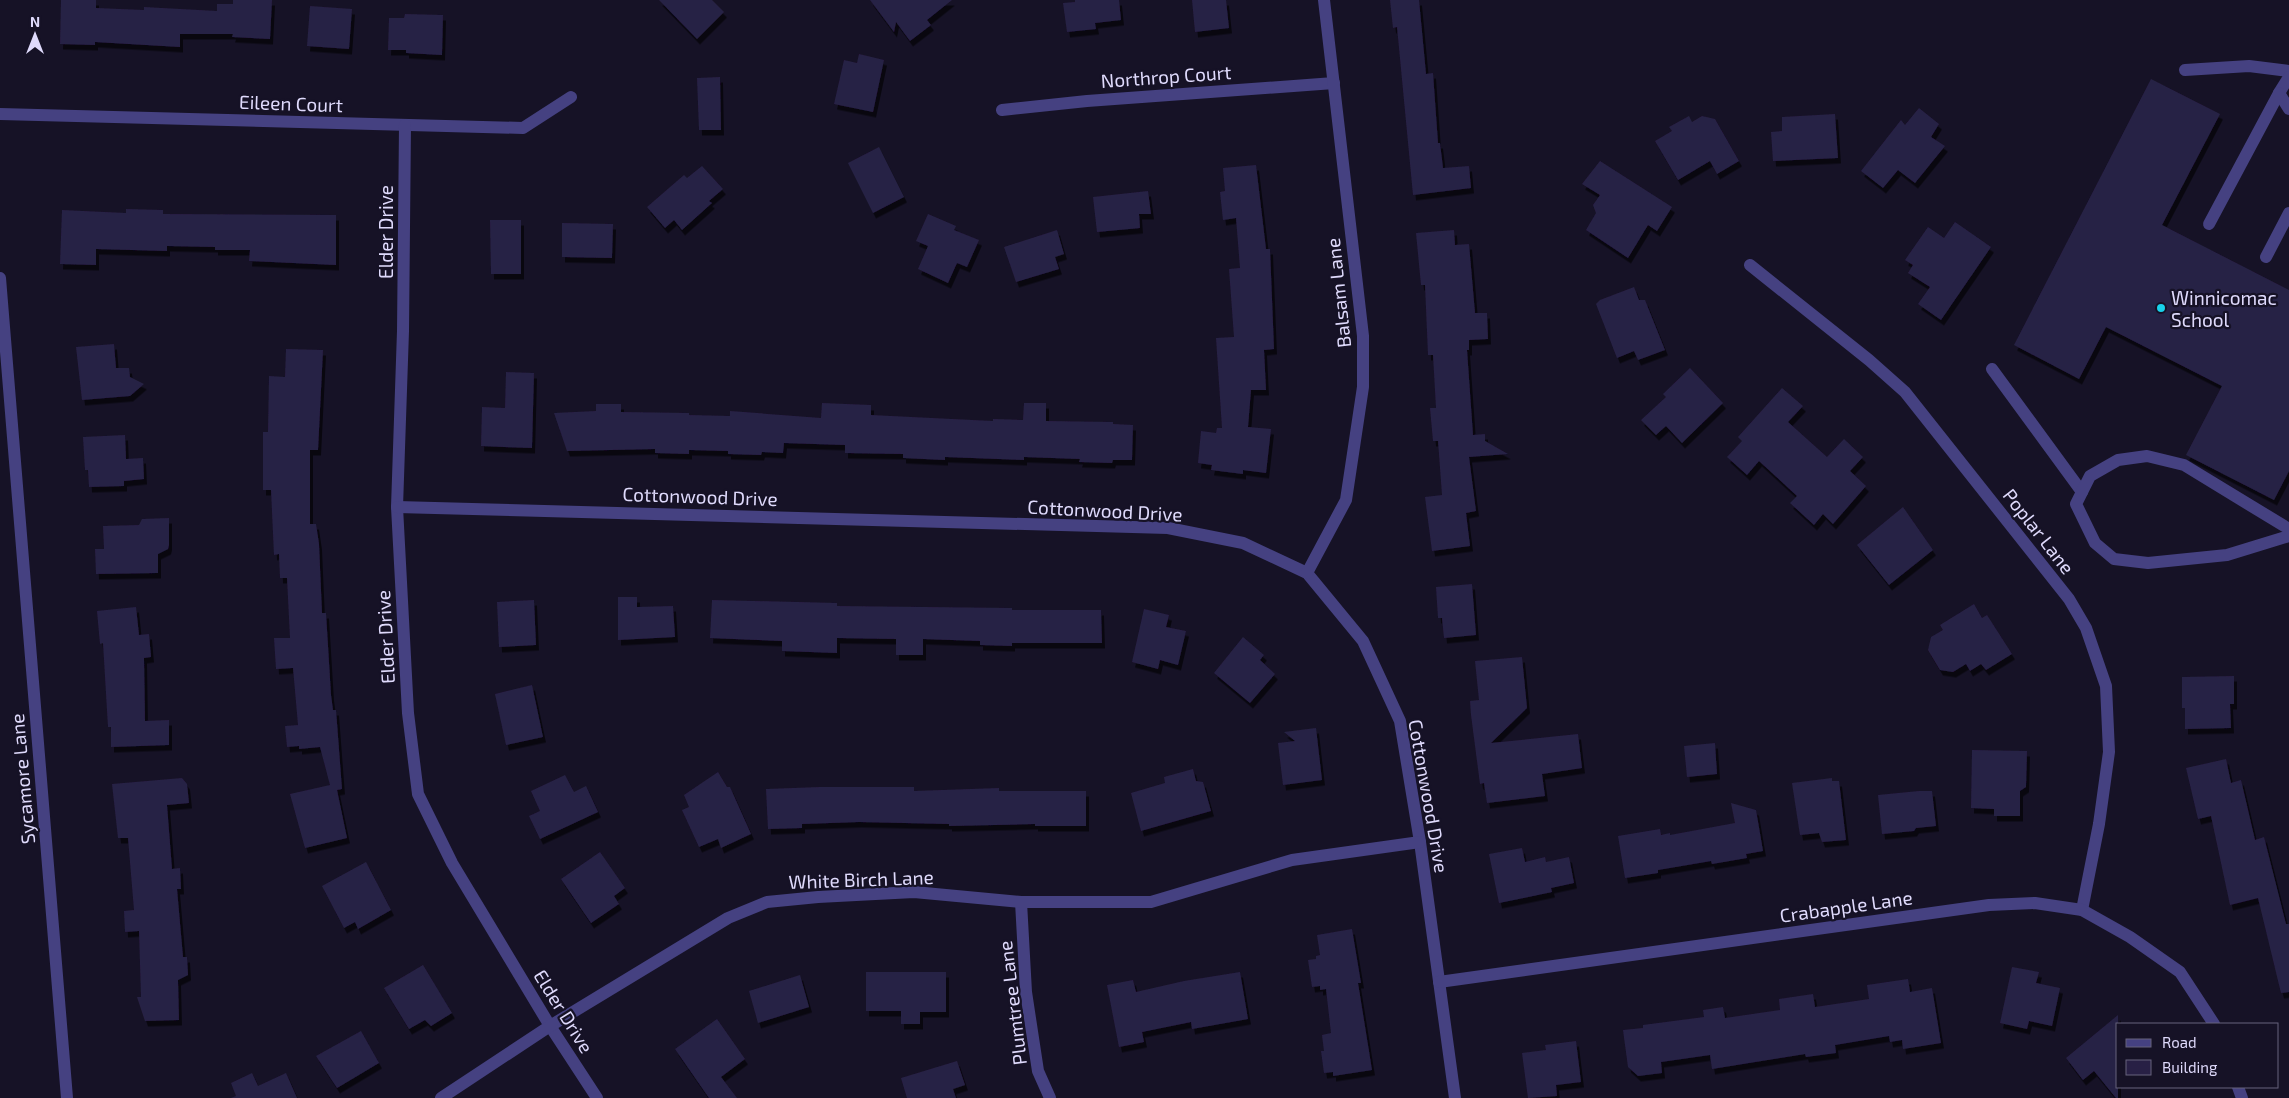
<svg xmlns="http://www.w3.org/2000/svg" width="2289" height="1098" font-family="'Exo 2',sans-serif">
	<defs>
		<filter id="shadow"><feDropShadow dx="3" dy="5.5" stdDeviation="0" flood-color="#0009"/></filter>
	</defs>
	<rect width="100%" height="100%" fill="#161226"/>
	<g fill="#282045" filter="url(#shadow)">
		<path d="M 61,0 L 96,0 L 96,8 L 144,10 L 144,7 L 217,11 L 217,4 L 233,4 L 233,0 L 272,0 L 270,39 L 232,37 L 233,34 L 180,34 L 180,47 L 95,42 L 95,45 L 60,44 Z"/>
		<path d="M 659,0 L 712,0 L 724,12 L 697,39 Z"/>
		<path d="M 870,0 L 952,0 L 927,20 L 931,25 L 910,41 L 896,22 L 894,32 Z"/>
		<path d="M 1075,0 L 1119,0 L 1121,20 L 1095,23 L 1096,29 L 1067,32 L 1063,3 L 1075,2 Z"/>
		<path d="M 1192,0 L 1226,0 L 1229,28 L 1195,32 Z"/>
		<path d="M 1390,0 L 1419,0 L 1426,74 L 1433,73 L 1438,143 L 1440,143 L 1443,168 L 1469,166 L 1471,188 L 1413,195 L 1397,27 L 1393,28 Z"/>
		<path d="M 310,6 L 352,9 L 349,49 L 307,46 Z"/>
		<path d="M 405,14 L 443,15 L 442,55 L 406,53 L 406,50 L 388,50 L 389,18 L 404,18 Z"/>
		<path d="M 859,54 L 884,60 L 873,112 L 834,104 L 844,60 L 857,63 Z"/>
		<path d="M 720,77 L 721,130 L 699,130 L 697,78 Z"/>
		<path d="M 2151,79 L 2220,114 L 2162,225 L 2289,290 L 2289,471 L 2274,500 L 2186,455 L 2222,386 L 2106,327 L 2079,379 L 2014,345 Z"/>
		<path d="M 1919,108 L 1939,124 L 1931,137 L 1945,146 L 1915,183 L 1898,170 L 1883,188 L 1861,171 L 1901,120 L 1905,125 Z"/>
		<path d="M 1835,114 L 1838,158 L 1773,161 L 1771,132 L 1782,131 L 1782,117 Z"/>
		<path d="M 1689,116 L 1692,122 L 1702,116 L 1715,119 L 1739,161 L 1717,174 L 1710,161 L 1678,180 L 1655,141 L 1672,131 L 1669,127 Z"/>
		<path d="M 879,147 L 904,197 L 873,213 L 848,163 Z"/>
		<path d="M 1600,161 L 1672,207 L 1657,231 L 1648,225 L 1628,258 L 1586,230 L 1596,213 L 1593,205 L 1600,195 L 1582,184 Z"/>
		<path d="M 1256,165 L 1266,249 L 1270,249 L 1274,349 L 1264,350 L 1266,390 L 1251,390 L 1248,427 L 1271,429 L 1266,473 L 1243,470 L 1243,474 L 1211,470 L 1212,465 L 1198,463 L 1201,431 L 1216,433 L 1217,428 L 1222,428 L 1216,338 L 1234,337 L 1229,269 L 1240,268 L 1236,218 L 1223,220 L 1220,192 L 1225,191 L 1223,168 Z"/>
		<path d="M 702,166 L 723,189 L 709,201 L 712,203 L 682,230 L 674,220 L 665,228 L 647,207 L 684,175 L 687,178 Z"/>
		<path d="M 1148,191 L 1151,214 L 1139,214 L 1140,228 L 1097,232 L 1093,197 Z"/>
		<path d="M 126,209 L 163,210 L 163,214 L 336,215 L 336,265 L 249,261 L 250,250 L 215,250 L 215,247 L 167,246 L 167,251 L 96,249 L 96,265 L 60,264 L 62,210 L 126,213 Z"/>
		<path d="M 928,214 L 956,226 L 954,230 L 979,240 L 967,267 L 957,263 L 948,283 L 918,269 L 928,246 L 916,241 Z"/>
		<path d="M 490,220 L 521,220 L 521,274 L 491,274 Z"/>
		<path d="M 1955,222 L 1991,247 L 1941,320 L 1918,304 L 1930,287 L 1908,273 L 1913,265 L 1905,260 L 1928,227 L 1944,238 Z"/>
		<path d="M 562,223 L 613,224 L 612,258 L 562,257 Z"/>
		<path d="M 1057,230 L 1064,254 L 1055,257 L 1059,269 L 1016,282 L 1004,247 Z"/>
		<path d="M 1454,230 L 1455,245 L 1469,244 L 1475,313 L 1487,313 L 1488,339 L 1469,340 L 1469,350 L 1467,350 L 1473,435 L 1485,434 L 1485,441 L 1508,454 L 1469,457 L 1476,511 L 1466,513 L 1470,546 L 1432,551 L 1425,497 L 1442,495 L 1438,441 L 1433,441 L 1430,408 L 1436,408 L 1433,355 L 1428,355 L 1425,285 L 1421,285 L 1416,233 Z"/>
		<path d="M 1634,287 L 1639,300 L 1645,300 L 1665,350 L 1638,360 L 1634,351 L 1617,358 L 1596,304 L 1600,300 Z"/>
		<path d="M 114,344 L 116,368 L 129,368 L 130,377 L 144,384 L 130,396 L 82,400 L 76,347 Z"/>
		<path d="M 286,349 L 323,350 L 318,450 L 310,450 L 310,524 L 316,524 L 319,544 L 322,613 L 326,613 L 331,695 L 333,710 L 336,710 L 342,789 L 337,790 L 347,838 L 305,848 L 290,794 L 330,785 L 320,747 L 299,749 L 299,746 L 287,747 L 285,726 L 298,725 L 293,668 L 276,669 L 274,638 L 290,638 L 287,578 L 280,578 L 279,554 L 274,555 L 271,490 L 263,490 L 263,432 L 268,432 L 269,376 L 285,377 Z"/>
		<path d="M 1690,368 L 1723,403 L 1682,443 L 1666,426 L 1656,435 L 1641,420 L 1666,397 L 1663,394 Z"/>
		<path d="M 506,372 L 534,373 L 532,448 L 481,446 L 482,407 L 505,408 Z"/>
		<path d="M 1782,388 L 1803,406 L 1788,422 L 1827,457 L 1844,439 L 1863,457 L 1850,471 L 1866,486 L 1833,524 L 1823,514 L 1814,525 L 1790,503 L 1797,496 L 1759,461 L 1747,475 L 1727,457 L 1742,441 L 1738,437 Z"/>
		<path d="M 822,403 L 871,405 L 871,415 L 993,421 L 993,419 L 1023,420 L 1024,403 L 1046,403 L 1046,421 L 1113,422 L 1113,424 L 1133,425 L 1132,460 L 1113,460 L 1112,463 L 1079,462 L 1080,459 L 1024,457 L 1024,460 L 945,457 L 945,460 L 903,458 L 903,454 L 845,453 L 845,445 L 784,443 L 783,453 L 762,452 L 761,455 L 728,454 L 728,451 L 689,450 L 689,454 L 655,453 L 655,449 L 567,451 L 554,413 L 596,411 L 596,404 L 621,404 L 621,412 L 689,413 L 689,415 L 730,416 L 730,411 L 821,418 Z"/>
		<path d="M 125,435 L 126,459 L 143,458 L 144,479 L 124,481 L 124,486 L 89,487 L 88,470 L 85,470 L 83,437 Z"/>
		<path d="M 1903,507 L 1933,550 L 1889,585 L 1857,545 Z"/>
		<path d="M 169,518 L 169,545 L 168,549 L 158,554 L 158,573 L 96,574 L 95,549 L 104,549 L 103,526 L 139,525 L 142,519 Z"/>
		<path d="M 1472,584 L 1476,635 L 1444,638 L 1442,618 L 1438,618 L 1436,587 Z"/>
		<path d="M 618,597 L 637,597 L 637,607 L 673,606 L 675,637 L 618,640 Z"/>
		<path d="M 534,600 L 536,645 L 499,647 L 497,602 Z"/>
		<path d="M 712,600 L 837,603 L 837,606 L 1012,608 L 1012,610 L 1101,610 L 1102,643 L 1012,643 L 1012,646 L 980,645 L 980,641 L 923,639 L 923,655 L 896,655 L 896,639 L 837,638 L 837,653 L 782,651 L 782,641 L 710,638 Z"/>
		<path d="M 1974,604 L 1982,618 L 1987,615 L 2012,654 L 1986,670 L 1981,664 L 1970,671 L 1966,664 L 1953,672 L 1940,670 L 1928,650 L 1931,637 L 1943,630 L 1940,625 Z"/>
		<path d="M 136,607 L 139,635 L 149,634 L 151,657 L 144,658 L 145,721 L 169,720 L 169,745 L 111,747 L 111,727 L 108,727 L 103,643 L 100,644 L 97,611 Z"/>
		<path d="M 1144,609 L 1169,615 L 1166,627 L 1186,631 L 1178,665 L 1160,660 L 1158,669 L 1132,662 Z"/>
		<path d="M 1243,637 L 1264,655 L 1260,660 L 1275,674 L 1250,703 L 1214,673 Z"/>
		<path d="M 1522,657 L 1527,708 L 1491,743 L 1578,734 L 1582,768 L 1542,774 L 1545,796 L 1487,803 L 1484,783 L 1480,784 L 1471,715 L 1470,701 L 1479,700 L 1475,661 Z"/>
		<path d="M 2234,676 L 2234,704 L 2230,704 L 2231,728 L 2185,729 L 2185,708 L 2182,708 L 2182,677 Z"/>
		<path d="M 532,685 L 543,737 L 506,745 L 495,694 Z"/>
		<path d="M 1316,728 L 1322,780 L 1283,785 L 1278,743 L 1295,741 L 1284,732 Z"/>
		<path d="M 1715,743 L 1717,774 L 1687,777 L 1684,746 Z"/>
		<path d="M 1972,750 L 2027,751 L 2026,787 L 2020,791 L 2020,816 L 1994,816 L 1994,809 L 1971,808 Z"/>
		<path d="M 2226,759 L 2231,783 L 2241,780 L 2255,840 L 2264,837 L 2286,924 L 2289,924 L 2289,992 L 2281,993 L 2258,898 L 2230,905 L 2211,816 L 2198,819 L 2186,768 Z"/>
		<path d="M 1193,769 L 1196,781 L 1203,782 L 1211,811 L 1141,831 L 1131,793 L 1165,783 L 1164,777 Z"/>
		<path d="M 718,772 L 727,787 L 730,787 L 751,834 L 721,848 L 718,839 L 699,847 L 682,810 L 689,807 L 684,795 Z"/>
		<path d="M 565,775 L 574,792 L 586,786 L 598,812 L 540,839 L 529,816 L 540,811 L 531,791 Z"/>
		<path d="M 182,778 L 187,784 L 189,803 L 167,805 L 172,869 L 180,868 L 181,889 L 177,889 L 183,957 L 187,957 L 188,975 L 178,980 L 179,1020 L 145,1021 L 137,997 L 141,997 L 139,931 L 125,932 L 124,911 L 134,910 L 128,838 L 118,838 L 112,784 Z"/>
		<path d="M 1832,778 L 1832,781 L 1839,781 L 1846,840 L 1822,842 L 1819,833 L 1800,835 L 1792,783 Z"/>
		<path d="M 820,787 L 914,787 L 914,791 L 999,788 L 999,791 L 1086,791 L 1086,826 L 1035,826 L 1035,824 L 949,826 L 949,824 L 859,822 L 802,824 L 802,828 L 768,829 L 766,789 Z"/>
		<path d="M 1919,791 L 1932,791 L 1936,826 L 1916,828 L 1914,831 L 1882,834 L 1878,795 Z"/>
		<path d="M 1731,803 L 1756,810 L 1763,851 L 1746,854 L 1747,858 L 1712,864 L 1711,861 L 1658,870 L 1658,873 L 1625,878 L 1618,836 L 1660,829 L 1661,835 L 1670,833 L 1670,835 L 1735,823 Z"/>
		<path d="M 1522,848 L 1525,862 L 1545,857 L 1546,862 L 1569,857 L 1574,883 L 1551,888 L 1552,892 L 1499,903 L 1489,854 Z"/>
		<path d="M 600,852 L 625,888 L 614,896 L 619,904 L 591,923 L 561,879 Z"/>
		<path d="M 366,862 L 391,910 L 358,929 L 355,922 L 344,928 L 322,886 Z"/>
		<path d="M 1352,929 L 1361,983 L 1358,983 L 1372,1070 L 1333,1076 L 1333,1072 L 1324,1073 L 1321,1051 L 1324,1051 L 1322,1035 L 1331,1033 L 1326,989 L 1320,990 L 1320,986 L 1312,987 L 1308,960 L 1316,959 L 1316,956 L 1320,955 L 1317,935 Z"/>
		<path d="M 423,965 L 452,1013 L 431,1026 L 425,1020 L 409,1029 L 384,988 Z"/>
		<path d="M 2012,967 L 2039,972 L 2036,983 L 2060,988 L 2052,1026 L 2029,1021 L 2027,1029 L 2000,1023 Z"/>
		<path d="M 866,972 L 946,972 L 946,1012 L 920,1012 L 920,1024 L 901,1024 L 901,1011 L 866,1011 Z"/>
		<path d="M 1240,972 L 1248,1019 L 1192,1029 L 1191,1022 L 1142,1032 L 1144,1042 L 1119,1047 L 1107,985 L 1133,980 L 1136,992 L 1184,981 Z"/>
		<path d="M 800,975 L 809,1007 L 758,1023 L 749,991 Z"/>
		<path d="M 1908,979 L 1910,992 L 1932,988 L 1941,1043 L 1903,1049 L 1902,1040 L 1890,1042 L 1889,1036 L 1835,1045 L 1836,1053 L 1806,1057 L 1805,1054 L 1712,1069 L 1710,1055 L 1661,1062 L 1662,1073 L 1638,1076 L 1628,1067 L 1623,1030 L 1643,1028 L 1643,1025 L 1704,1017 L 1703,1010 L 1723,1007 L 1725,1018 L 1780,1010 L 1779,999 L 1813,994 L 1815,1007 L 1869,999 L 1867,985 Z"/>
		<path d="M 2118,1015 L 2118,1098 L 2116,1098 L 2094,1071 L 2083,1080 L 2066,1058 Z"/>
		<path d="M 717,1019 L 745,1059 L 721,1077 L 737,1098 L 709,1098 L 675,1049 Z"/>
		<path d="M 361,1031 L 379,1063 L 337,1088 L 316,1056 Z"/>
		<path d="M 1576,1041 L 1581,1082 L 1556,1085 L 1557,1096 L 1528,1098 L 1522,1053 L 1546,1050 L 1545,1045 Z"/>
		<path d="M 957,1061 L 965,1085 L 953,1089 L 956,1098 L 907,1098 L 901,1078 Z"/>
		<path d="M 252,1073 L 258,1086 L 286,1073 L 297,1098 L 231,1098 L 236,1096 L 231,1083 Z"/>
	</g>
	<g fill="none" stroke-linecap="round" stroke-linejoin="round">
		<g stroke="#454181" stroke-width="12">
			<path d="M 2185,70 L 2249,66 L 2289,71"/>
			<path d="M 2289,77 L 2279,93 L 2289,109"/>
			<path d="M 2209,224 L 2279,93"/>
			<path d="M 2266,257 L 2289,213"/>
			<path d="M 1992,369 L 2082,492"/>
			<path d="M 2289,529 L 2184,465 L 2147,456 L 2118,460 L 2090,476 L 2076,504 L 2095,543 L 2114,559 L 2148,563 L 2227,555 L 2289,536"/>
		</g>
		<g stroke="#454181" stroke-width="12">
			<path d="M 1002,110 L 1087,101 L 1334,83"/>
			<path d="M 0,114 L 523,128 L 571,97"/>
			<path d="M 405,125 L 403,331 L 397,507 L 408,713 L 418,794 L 452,863 L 550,1026 L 597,1098"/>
			<path d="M 1750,265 L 1869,360 L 1905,392 L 2069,599 L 2086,628 L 2106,686 L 2109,752 L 2099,824 L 2082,910"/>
			<path d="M 0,278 L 67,1098"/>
			<path d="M 397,507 L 1168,528 L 1243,543 L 1307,573 L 1363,641 L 1400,721 L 1420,842 L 1455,1098"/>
			<path d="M 1307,573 L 1346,500 L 1363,387 L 1363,336 L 1324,0"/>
			<path d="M 1021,902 L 1026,992 L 1038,1071 L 1050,1098"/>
			<path d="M 1439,982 L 1989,905 L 2035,903 L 2082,910 L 2130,937 L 2180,972 L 2214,1024"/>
			<path d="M 2238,1087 L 2242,1098"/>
			<path d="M 441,1098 L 550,1026 L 728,918 L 767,902 L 818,897 L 914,892 L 1021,902 L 1151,902 L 1292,860 L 1420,842"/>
		</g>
	</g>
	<circle fill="#18d1ea" stroke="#161226" stroke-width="2" cx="2161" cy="308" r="5"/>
	<g text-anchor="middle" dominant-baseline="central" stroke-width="4.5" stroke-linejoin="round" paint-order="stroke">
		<g font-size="19" fill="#dfdafc" stroke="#161226">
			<text transform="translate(1166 76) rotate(-4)">Northrop Court</text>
			<text transform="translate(291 103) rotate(2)">Eileen Court</text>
			<text transform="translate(385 232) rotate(-90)">Elder Drive</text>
			<text transform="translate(1338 293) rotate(-96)">Balsam Lane</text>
			<text transform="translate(700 496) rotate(2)">Cottonwood Drive</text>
			<text transform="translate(1105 510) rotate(3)">Cottonwood Drive</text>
			<text transform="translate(2039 531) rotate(52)">Poplar Lane</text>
			<text transform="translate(385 637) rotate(-93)">Elder Drive</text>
			<text transform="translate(22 779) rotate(-95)">Sycamore Lane</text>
			<text transform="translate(1429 796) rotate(80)">Cottonwood Drive</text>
			<text transform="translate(861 879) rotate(-2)">White Birch Lane</text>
			<text transform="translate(1846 906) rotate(-8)">Crabapple Lane</text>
			<text transform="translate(1012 1003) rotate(-97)">Plumtree Lane</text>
			<text transform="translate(564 1011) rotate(58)">Elder Drive</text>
		</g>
		<g font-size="19" fill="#dfdafc" stroke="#161226" text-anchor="start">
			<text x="2171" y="297">Winnicomac<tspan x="2171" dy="22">School</tspan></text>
		</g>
	</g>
	<rect x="2116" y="1023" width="162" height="65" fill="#161226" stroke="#66627c"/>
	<rect x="2126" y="1039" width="25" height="8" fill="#454181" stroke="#66627c"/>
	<text x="2162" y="1048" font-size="15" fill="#dfdafc">Road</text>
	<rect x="2126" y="1060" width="25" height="15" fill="#282045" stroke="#66627c"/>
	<text x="2162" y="1073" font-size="15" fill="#dfdafc">Building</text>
	<g transform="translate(35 35)" stroke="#161226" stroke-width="4" paint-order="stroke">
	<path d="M0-4L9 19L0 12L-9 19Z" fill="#dfdafc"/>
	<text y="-8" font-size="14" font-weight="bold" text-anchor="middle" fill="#dfdafc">N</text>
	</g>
</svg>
